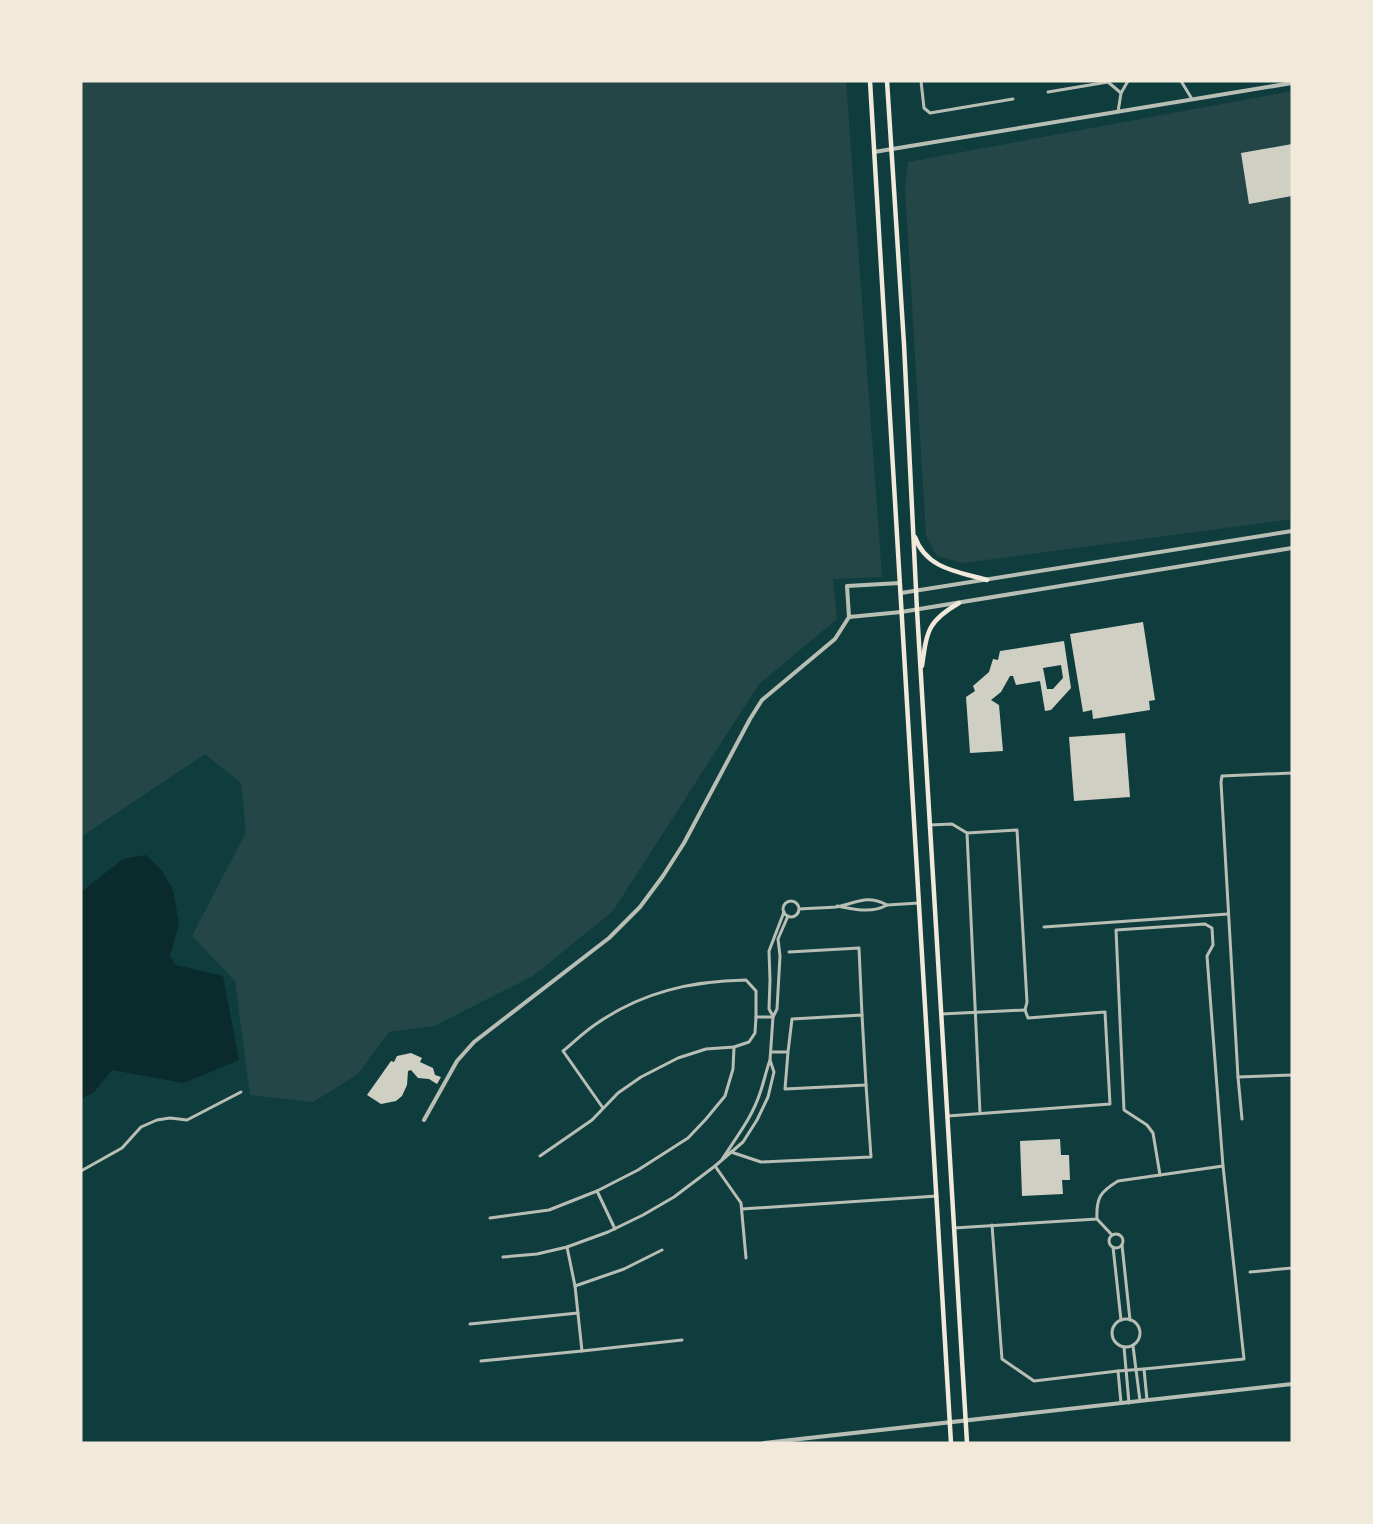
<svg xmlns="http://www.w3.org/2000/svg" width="1373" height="1524" font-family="'Space Grotesk',sans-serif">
	<rect width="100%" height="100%" fill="#0f3d3e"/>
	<g fill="#244646">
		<path d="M 81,81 L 846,81 L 882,577 L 833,579 L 837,619 L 759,684 L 613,911 L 533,976 L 434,1026 L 389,1032 L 358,1074 L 313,1102 L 250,1095 L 235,981 L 192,936 L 246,832 L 241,783 L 205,754 L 81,837 Z"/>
		<path d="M 1292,91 L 1292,519 L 963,563 L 937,556 L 926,536 L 905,188 L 908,162 Z"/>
	</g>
	<path fill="#0a2a2b" d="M 146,855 L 162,871 L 173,890 L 179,924 L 170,956 L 176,965 L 223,976 L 239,1060 L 184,1083 L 112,1070 L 94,1092 L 81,1099 L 81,892 L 123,859 Z"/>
	<g fill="#cfcfc3" fill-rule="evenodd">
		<path d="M 1292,144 L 1292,196 L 1249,204 L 1241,153 Z"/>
		<path d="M 1143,622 L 1155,700 L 1149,701 L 1150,710 L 1093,719 L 1092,710 L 1083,712 L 1070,634 Z"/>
		<path d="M 1064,641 L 1071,688 L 1051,710 L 1045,711 L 1040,681 L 1016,685 L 1013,676 L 1010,676 L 1001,692 L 991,700 L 999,705 L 1003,751 L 970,753 L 966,697 L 975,691 L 973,686 L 989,672 L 993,659 L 998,660 L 1000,651 ZM 1061,665 L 1063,678 L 1053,689 L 1047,689 L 1043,668 Z"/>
		<path d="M 1125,733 L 1130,797 L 1074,801 L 1069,737 Z"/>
		<path d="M 411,1053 L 422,1058 L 420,1062 L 433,1068 L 435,1075 L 441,1077 L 437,1084 L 429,1079 L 418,1078 L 411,1070 L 408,1071 L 407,1085 L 402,1096 L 396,1101 L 381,1104 L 367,1095 L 391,1061 L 394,1062 L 397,1056 Z"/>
		<path d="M 1060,1139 L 1061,1155 L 1069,1155 L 1070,1180 L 1062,1180 L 1063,1194 L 1022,1196 L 1020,1141 Z"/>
	</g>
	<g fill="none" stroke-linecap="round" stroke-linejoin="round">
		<g stroke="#b8beb3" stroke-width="3">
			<path d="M 921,81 L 924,108 L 930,113 L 1013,99"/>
			<path d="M 1181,81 L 1192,99"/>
			<path d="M 1048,92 L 1108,82 L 1121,93"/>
			<path d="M 1118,112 L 1121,93 L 1128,81"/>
			<path d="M 930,825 L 952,824 L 967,833 L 980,1113"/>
			<path d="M 967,833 L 1017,830 L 1027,1002 L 1025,1010"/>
			<circle cx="791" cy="909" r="8"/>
			<path d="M 887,905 L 919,903"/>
			<path d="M 800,909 C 812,908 824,908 836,907 C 857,903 866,894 887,905 C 871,914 854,909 837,906"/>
			<path d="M 1044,927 L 1228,914"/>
			<path d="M 789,952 L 859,948 L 862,1015"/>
			<path d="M 941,1014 L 1025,1010 L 1028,1018 L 1105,1012 L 1110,1104 L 948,1116"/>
			<path d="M 773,1016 L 769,1009 L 770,980 L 769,951 L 784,912"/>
			<path d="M 771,1052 L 788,1052 L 785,1089 L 866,1085 L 862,1015 L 792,1019 L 788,1052"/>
			<path d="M 770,1060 L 773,1017 L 777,1009 L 780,956 L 778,939 L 788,916"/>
			<path d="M 1238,1077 L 1221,782 L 1222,776 L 1292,773"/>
			<path d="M 603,1108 L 563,1051 C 574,1042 584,1032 596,1024 C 642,992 691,981 746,980 L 756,991 L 756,1017"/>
			<path d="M 1242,1119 L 1238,1077 L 1292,1075"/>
			<path d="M 731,1152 L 761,1162 L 871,1157 L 866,1085"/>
			<path d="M 540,1156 L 592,1120 L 618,1093 L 641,1077 L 678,1058 L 706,1049 L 734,1047 L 749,1042 L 755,1033 L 756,1017 L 773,1017"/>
			<path d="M 715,1166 L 741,1203 L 746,1258"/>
			<path d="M 81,1171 L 122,1148 L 141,1127 L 157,1120 L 170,1118 L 187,1120 L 241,1092"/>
			<path d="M 1160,1175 L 1153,1133 L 1147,1125 L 1124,1110 L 1116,930 L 1205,924 L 1212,928 L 1213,945 L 1207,956 L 1223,1166"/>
			<path d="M 597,1191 L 615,1229"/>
			<path d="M 742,1209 L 937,1196"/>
			<path d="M 490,1218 L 549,1210 L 597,1191 L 638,1170 L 688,1138 L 706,1119 L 725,1096 L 733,1069 L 734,1047"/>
			<path d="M 1097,1219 L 1112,1235"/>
			<path d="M 992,1225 L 1002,1359 L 1034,1381 L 1118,1371 L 1121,1403"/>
			<path d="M 954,1228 L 1097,1219 C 1096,1198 1100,1192 1118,1181 L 1223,1166 L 1244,1359 L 1144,1369 L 1147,1400"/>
			<circle cx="1116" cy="1241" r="7"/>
			<path d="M 1122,1245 L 1130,1320"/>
			<path d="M 567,1247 L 575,1286 L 582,1351 L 682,1340"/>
			<path d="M 1113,1247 L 1121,1320"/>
			<path d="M 503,1257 L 537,1254 L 567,1247 L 608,1232 L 643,1215 L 674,1197 L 715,1166 L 743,1142 L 757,1120 L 768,1097 L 774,1072 L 770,1060 C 766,1071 764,1082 760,1093 C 752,1118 735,1139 721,1161"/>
			<path d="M 1250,1272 L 1292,1268"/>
			<path d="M 575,1286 L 624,1269 L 662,1250"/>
			<circle cx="1126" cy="1333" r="14"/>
			<path d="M 470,1324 L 578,1313"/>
			<path d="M 1133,1346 L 1140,1401"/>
			<path d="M 1124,1347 L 1129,1403"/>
			<path d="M 481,1361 L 582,1351"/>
			<path d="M 1118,1371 L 1144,1369"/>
		</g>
		<g stroke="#b8beb3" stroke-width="4">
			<path d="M 874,152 L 1292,83"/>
			<path d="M 900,583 L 847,586 L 849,617 L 901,612 L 1292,548"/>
			<path d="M 901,593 L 1292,531"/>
			<path d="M 424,1120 L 457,1061 L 474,1042 L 609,938 L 640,907 L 663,876 L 684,843 L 750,719 L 762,700 L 835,639 L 849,617"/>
			<path d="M 764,1443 L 1292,1384"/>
		</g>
		<g stroke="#f1e9da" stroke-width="4.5">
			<path d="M 870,81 L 951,1443"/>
			<path d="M 887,81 L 904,344 L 917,610 L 967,1443"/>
			<path d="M 915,537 C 926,569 959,572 987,580"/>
			<path d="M 922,666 C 927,630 928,621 959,603"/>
		</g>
	</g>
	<rect width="1373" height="1524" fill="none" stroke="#f1e9da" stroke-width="165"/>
</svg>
